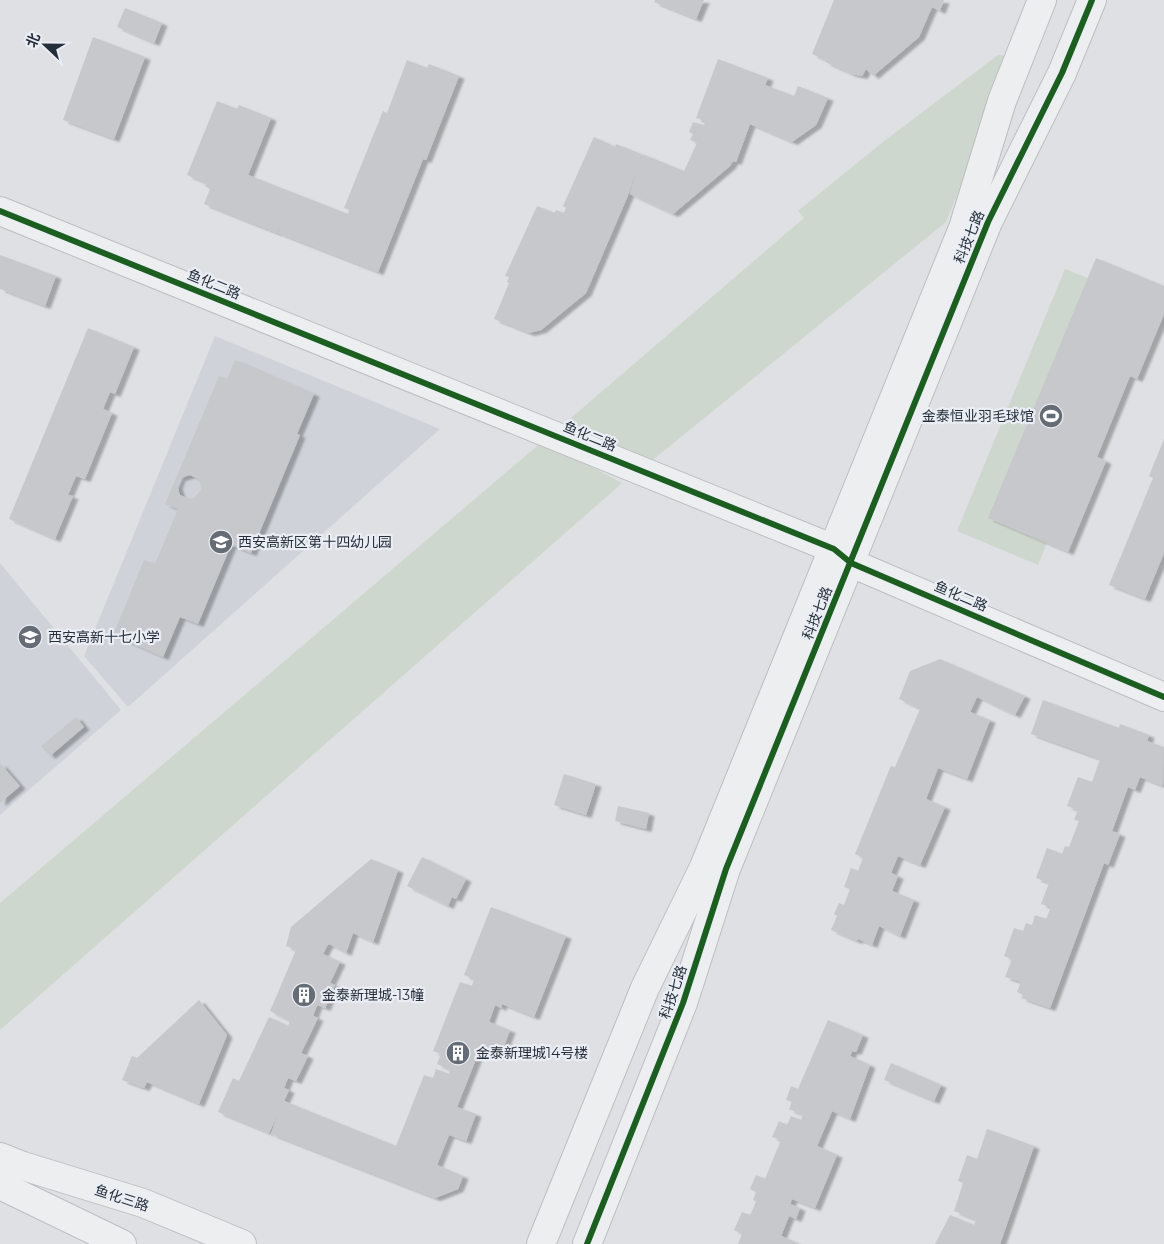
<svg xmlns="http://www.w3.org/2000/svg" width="1164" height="1244" font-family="Montserrat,'Noto Sans SC',sans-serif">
	<defs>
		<filter id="shadow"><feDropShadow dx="5.5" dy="3" stdDeviation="1" flood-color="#0004"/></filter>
	</defs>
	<rect width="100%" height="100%" fill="#dee0e3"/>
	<g fill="#cfd3d9">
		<path d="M 215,336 L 440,429 L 128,707 L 84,656 Z"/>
		<path d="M 0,563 L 121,710 L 0,815 Z"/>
	</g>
	<g fill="#ced7ce">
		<path d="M 998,55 L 1013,56 L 946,222 L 644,467 L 565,425 L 564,424 L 804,218 L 798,211 L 883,142 Z"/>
		<path d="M 1065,269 L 1145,301 L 1038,565 L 957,531 Z"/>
		<path d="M 543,441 L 622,483 L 621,484 L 0,1030 L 0,903 Z"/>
	</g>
	<g fill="#c6c8cb" fill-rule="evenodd" filter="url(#shadow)">
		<path d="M 655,0 L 704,0 L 696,19 L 654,2 Z"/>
		<path d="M 834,0 L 944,0 L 940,11 L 932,7 L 919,37 L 873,76 L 866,69 L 862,76 L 852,74 L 825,62 L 826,60 L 812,54 Z"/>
		<path d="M 125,8 L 162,23 L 154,43 L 117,27 Z"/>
		<path d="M 93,37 L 145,57 L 114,139 L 63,120 Z"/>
		<path d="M 718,59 L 768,78 L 765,85 L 794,96 L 798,86 L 828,98 L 816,125 L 792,142 L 750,124 L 736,162 L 733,161 L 730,166 L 673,214 L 630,194 L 636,171 L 629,193 L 586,293 L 541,330 L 529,333 L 494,319 L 509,283 L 507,282 L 509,277 L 505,276 L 537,206 L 555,213 L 556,210 L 564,213 L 566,208 L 563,206 L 594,137 L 615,147 L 616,144 L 641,154 L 640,160 L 642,154 L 684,171 L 697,143 L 690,140 L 693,134 L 689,132 L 693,122 L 704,125 L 705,121 L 696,118 Z"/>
		<path d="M 407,60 L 427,68 L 429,64 L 459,76 L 426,160 L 423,159 L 378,272 L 278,233 L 282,223 L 277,233 L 204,204 L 210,189 L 205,186 L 206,183 L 187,175 L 217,101 L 237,109 L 239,105 L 271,118 L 248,175 L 348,214 L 349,210 L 344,208 L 383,111 L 387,113 Z"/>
		<path d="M 0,255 L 56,276 L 45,306 L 0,289 Z"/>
		<path d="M 1096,258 L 1164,286 L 1164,314 L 1137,379 L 1130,376 L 1097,457 L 1106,461 L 1068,552 L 988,518 Z"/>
		<path d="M 88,328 L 134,347 L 115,394 L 110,392 L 103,409 L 112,413 L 85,479 L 76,476 L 68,495 L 73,496 L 55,539 L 9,519 Z"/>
		<path d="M 235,360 L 314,394 L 297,434 L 300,435 L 251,553 L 231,545 L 198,624 L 180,617 L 163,657 L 113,635 L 144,560 L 155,564 L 178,509 L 165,504 L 219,376 L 227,379 ZM 190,475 L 198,479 L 200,482 L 201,490 L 194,498 L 189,499 L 180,495 L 177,486 L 180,478 Z"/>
		<path d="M 1164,439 L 1164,553 L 1145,599 L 1109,585 L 1153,478 L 1149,476 Z"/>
		<path d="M 940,659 L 1025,696 L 1015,715 L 977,697 L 970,712 L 990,720 L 967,779 L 938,768 L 926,799 L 945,807 L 920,865 L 898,856 L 891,873 L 898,876 L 892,891 L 914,900 L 900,936 L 879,926 L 872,945 L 858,939 L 857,941 L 831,930 L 837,916 L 834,914 L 839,903 L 844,905 L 850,889 L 844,887 L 851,868 L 858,871 L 863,858 L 855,854 L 890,768 L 891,766 L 895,767 L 920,709 L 899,699 L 910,671 Z"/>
		<path d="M 1043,700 L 1119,728 L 1120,724 L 1149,735 L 1147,741 L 1164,747 L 1163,786 L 1140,777 L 1135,790 L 1128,787 L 1112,831 L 1120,834 L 1108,865 L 1104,863 L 1050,1008 L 1021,998 L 1023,995 L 1017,992 L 1021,982 L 1005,977 L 1012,959 L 1004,956 L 1014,928 L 1023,931 L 1026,923 L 1032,925 L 1035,915 L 1046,919 L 1051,907 L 1041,904 L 1049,883 L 1036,878 L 1047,848 L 1062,854 L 1065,846 L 1069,847 L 1079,821 L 1074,820 L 1078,810 L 1067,806 L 1078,777 L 1092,782 L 1100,759 L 1031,734 Z"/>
		<path d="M 76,717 L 84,727 L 50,756 L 41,746 Z"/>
		<path d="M 0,763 L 20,786 L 0,803 Z"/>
		<path d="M 564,774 L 596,784 L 586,815 L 554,805 Z"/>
		<path d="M 618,806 L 649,813 L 646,829 L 615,821 Z"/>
		<path d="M 422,857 L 466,879 L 456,899 L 452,897 L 448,906 L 407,886 Z"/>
		<path d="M 371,859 L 398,870 L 373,942 L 353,933 L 346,953 L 329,944 L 327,946 L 323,954 L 340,962 L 330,983 L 335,985 L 325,1008 L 317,1005 L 313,1016 L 318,1018 L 301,1053 L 308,1056 L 296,1081 L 288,1078 L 284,1088 L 289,1090 L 284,1101 L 396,1146 L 424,1075 L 433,1078 L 436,1069 L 449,1074 L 450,1070 L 437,1064 L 441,1054 L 433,1051 L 460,982 L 472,986 L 474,979 L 464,975 L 491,907 L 566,936 L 534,1017 L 502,1004 L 501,1008 L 495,1005 L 489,1022 L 510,1030 L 500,1057 L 480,1049 L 457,1107 L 476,1114 L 466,1141 L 449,1135 L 437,1165 L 463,1176 L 458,1189 L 435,1198 L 271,1134 L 278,1114 L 269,1133 L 218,1112 L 233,1078 L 239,1081 L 269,1017 L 288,1026 L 290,1021 L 270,1011 L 296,950 L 286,946 L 291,927 Z"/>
		<path d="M 199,1000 L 227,1035 L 199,1104 L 147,1082 L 144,1088 L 122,1080 L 132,1056 L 137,1058 Z"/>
		<path d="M 828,1020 L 863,1035 L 856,1052 L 852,1051 L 850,1056 L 870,1065 L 850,1119 L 832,1111 L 817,1146 L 837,1155 L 815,1208 L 792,1199 L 790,1204 L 800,1208 L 796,1219 L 789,1216 L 781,1236 L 800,1244 L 738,1244 L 742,1234 L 734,1230 L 742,1212 L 750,1215 L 753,1209 L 756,1201 L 753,1200 L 756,1192 L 750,1189 L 756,1175 L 765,1179 L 781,1140 L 772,1137 L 779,1121 L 787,1125 L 791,1116 L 801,1120 L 803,1115 L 789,1109 L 792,1102 L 786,1100 L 791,1086 L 798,1089 Z"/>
		<path d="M 891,1063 L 941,1085 L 934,1101 L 884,1080 Z"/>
		<path d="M 987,1129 L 1034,1146 L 1000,1244 L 935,1244 L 950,1215 L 974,1225 L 976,1220 L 954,1211 L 963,1183 L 958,1181 L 967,1155 L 977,1159 Z"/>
	</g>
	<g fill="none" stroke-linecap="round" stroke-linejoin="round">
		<g stroke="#bcbec1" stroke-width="30">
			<g id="minor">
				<path d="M 0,211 L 834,549 L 851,563 L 1164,697"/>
				<path d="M 0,1157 L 23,1166 L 143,1203 L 242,1244"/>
				<path d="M 0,1185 L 122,1244"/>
				<path d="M 541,1244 L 645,988 L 704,867 L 963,228 L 1002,101 L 1042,0"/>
				<path d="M 587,1244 L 683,1003 L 726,869 L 988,222 L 1062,73 L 1092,0"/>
			</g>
		</g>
		<use href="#minor" stroke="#edeef0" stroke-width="28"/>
		<g stroke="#eaeef4" stroke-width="9">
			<g id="cycleway">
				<path d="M 0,211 L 834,549 L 851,563 L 1164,697"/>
				<path d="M 587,1244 L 683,1003 L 726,869 L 988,222 L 1062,73 L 1092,0"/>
			</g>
		</g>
		<use href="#cycleway" stroke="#1b5e20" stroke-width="6"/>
	</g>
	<defs>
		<g id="stadium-disc" transform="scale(1.25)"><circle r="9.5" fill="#666c76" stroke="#eaeef4"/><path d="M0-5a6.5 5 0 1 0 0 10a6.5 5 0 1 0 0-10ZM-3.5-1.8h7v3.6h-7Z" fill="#fff"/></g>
		<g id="school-disc" transform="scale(1.25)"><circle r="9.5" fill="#666c76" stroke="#eaeef4"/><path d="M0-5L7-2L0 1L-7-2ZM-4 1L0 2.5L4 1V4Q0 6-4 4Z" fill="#fff"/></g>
		<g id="building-disc" transform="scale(1.25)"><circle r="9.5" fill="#666c76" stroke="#eaeef4"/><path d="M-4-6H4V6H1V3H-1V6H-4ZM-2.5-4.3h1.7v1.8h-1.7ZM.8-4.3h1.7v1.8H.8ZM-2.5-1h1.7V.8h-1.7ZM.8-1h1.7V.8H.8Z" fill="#fff"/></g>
	</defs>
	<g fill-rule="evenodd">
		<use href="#stadium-disc" x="1051" y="416"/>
		<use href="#school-disc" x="221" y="542"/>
		<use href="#school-disc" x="30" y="637"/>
		<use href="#building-disc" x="304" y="995"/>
		<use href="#building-disc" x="458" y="1053"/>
	</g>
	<g text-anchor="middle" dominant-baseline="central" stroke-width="4.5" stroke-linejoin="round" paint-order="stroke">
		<g font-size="14" fill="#252e3b" stroke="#eaeef4">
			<text transform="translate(969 237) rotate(-67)">科技七路</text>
			<text transform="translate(214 284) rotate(22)">鱼化二路</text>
			<text transform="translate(590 436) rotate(22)">鱼化二路</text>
			<text transform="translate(961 596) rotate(23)">鱼化二路</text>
			<text transform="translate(817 613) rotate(-68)">科技七路</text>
			<text transform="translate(673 992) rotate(-71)">科技七路</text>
			<text transform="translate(122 1198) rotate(18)">鱼化三路</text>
		</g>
		<g font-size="14" fill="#252e3b" stroke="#eaeef4" text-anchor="start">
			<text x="1034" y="416" text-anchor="end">金泰恒业羽毛球馆</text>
			<text x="238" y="542">西安高新区第十四幼儿园</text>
			<text x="48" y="637">西安高新十七小学</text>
			<text x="322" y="995">金泰新理城-13幢</text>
			<text x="476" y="1053">金泰新理城14号楼</text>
		</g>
	</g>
	<g transform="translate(45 45) rotate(292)" stroke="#eaeef4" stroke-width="4" paint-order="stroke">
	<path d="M0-4L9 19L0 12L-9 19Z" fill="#252e3b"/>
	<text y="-8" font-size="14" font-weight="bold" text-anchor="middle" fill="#252e3b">北</text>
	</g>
</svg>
